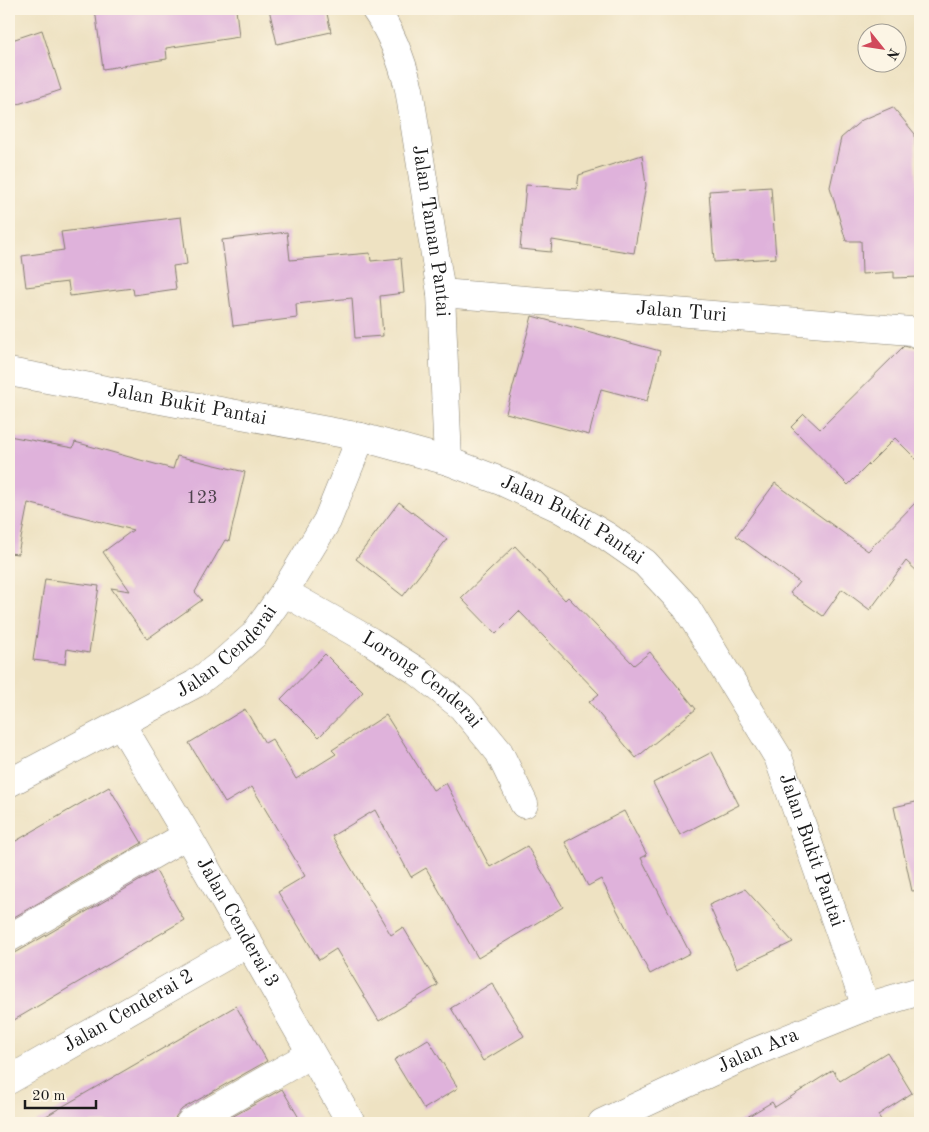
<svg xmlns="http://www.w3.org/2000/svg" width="929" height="1132" font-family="'Old Standard TT',serif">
	<rect width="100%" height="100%" fill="#fcf5e5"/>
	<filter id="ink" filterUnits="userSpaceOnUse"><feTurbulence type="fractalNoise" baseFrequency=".02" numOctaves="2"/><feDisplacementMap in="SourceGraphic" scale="10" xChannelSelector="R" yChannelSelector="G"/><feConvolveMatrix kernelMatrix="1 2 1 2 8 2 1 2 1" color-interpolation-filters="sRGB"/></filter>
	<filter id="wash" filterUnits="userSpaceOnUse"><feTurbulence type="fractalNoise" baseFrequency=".0096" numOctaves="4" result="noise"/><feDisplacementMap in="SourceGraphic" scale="20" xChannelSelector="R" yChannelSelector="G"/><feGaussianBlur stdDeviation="1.12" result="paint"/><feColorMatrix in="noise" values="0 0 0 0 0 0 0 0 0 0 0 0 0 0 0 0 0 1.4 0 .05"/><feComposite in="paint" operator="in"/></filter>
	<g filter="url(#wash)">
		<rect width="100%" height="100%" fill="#eee2c2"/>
		<g id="blocks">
			<g fill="#dfb2db">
				<path d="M 95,9 L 236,9 L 239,37 L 166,48 L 167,59 L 103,69 Z"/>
				<path d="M 269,9 L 326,9 L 331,32 L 277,44 Z"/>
				<path d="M 42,30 L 61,90 L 9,107 L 9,41 Z"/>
				<path d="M 893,107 L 915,134 L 920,277 L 894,278 L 894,272 L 862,274 L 861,241 L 846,241 L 830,187 L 841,138 L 862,120 Z"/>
				<path d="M 642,155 L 646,185 L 634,253 L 552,240 L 551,252 L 520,249 L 526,185 L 577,189 L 579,175 Z"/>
				<path d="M 771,187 L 776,258 L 714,262 L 709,191 Z"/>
				<path d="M 181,217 L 187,264 L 173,266 L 176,289 L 134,295 L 133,288 L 70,296 L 68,282 L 26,287 L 22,256 L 64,250 L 61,232 Z"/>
				<path d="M 287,232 L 290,260 L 370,253 L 371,261 L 401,258 L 404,293 L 380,296 L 383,336 L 355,338 L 352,298 L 296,304 L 297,318 L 233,326 L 222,240 Z"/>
				<path d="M 532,316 L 660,351 L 647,401 L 601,389 L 589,435 L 506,413 Z"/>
				<path d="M 904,346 L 920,350 L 920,463 L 895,438 L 848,485 L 791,427 L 804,414 L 820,429 Z"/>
				<path d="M 9,436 L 73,448 L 75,442 L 173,469 L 177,456 L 245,472 L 229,541 L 225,540 L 195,592 L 202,600 L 147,639 L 111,588 L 130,591 L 103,552 L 133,530 L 28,503 L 18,554 L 9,553 Z"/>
				<path d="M 775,483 L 868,551 L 920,498 L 920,574 L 906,561 L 870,610 L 842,589 L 823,616 L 790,593 L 799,582 L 736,536 Z"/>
				<path d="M 399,502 L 447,539 L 403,596 L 356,559 Z"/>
				<path d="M 515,546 L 565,600 L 568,597 L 634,665 L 650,652 L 696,709 L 636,758 L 589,702 L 599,694 L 519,611 L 496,634 L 461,598 Z"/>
				<path d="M 45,579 L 99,586 L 89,653 L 67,649 L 65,664 L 33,660 Z"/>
				<path d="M 325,654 L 363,692 L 319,737 L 281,699 Z"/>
				<path d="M 245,709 L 265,743 L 272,739 L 296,779 L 336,754 L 332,750 L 386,715 L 433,790 L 446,783 L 490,867 L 527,846 L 563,907 L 478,958 L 426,868 L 411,877 L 375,810 L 332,836 L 391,935 L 403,927 L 438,985 L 379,1021 L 336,949 L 319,960 L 278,892 L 305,876 L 252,787 L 225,803 L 189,743 Z"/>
				<path d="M 712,752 L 739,805 L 680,835 L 653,783 Z"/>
				<path d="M 109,787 L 142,843 L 9,920 L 9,845 Z"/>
				<path d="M 920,801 L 920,890 L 912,891 L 894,807 Z"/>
				<path d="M 624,811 L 647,855 L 641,858 L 690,953 L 650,974 L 601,879 L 588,886 L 565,842 Z"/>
				<path d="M 156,871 L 184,920 L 9,1023 L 9,954 L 17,952 Z"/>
				<path d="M 745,889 L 793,942 L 737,968 L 709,905 Z"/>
				<path d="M 492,983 L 524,1036 L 483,1061 L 451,1008 Z"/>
				<path d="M 236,1006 L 267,1061 L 182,1109 L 176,1116 L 174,1123 L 34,1123 Z"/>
				<path d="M 428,1039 L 458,1088 L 424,1109 L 394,1060 Z"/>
				<path d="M 887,1052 L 912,1093 L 878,1115 L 883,1123 L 737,1123 L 772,1102 L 775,1107 L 833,1070 L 840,1081 Z"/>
				<path d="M 282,1089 L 302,1123 L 221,1123 Z"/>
			</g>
		</g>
	</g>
	<g filter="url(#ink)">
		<use href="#blocks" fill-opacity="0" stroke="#857f6f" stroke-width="1"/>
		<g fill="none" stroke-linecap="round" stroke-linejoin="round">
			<g stroke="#857f6f" stroke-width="29">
				<g id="minor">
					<path id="s1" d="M 375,9 C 392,33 402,61 409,89 L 441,293 L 448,461"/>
					<path id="s2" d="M 441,293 L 911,331 L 920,335"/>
					<path id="s3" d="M 9,372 L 361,437 L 448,461 L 503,482 L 557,507 L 605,535 L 645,563 L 686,607 L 778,757 L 866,1007"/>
					<path id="s4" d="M 284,592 L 370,641 L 417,671 L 462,707 L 499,752 L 524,804"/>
					<path id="s5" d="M 121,724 L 187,835 L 351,1123"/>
					<path id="s6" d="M 9,783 L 195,684 L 220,665 L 254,635 L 284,592 L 327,521 L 361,437"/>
					<path d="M 9,938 L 187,835"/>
					<path id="s7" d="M 9,1080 L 248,943"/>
					<path d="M 190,1123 L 311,1054"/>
					<path id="s8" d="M 602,1123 L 752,1053 L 866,1007 L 920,991"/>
				</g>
			</g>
			<use href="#minor" stroke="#fff" stroke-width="28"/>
		</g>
	</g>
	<g text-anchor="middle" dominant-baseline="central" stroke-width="4" stroke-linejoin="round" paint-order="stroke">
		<g font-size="18" fill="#4d424c">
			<text x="202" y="498">123</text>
		</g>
		<g font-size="20" fill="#1c1c1c" stroke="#fcf5e5">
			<text stroke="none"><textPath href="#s1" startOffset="231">Jalan Taman Pantai</textPath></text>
			<text stroke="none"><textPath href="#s2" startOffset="241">Jalan Turi</textPath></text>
			<text stroke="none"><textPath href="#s3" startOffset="181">Jalan Bukit Pantai</textPath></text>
			<text stroke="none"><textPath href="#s3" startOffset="586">Jalan Bukit Pantai</textPath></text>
			<text stroke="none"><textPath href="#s6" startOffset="256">Jalan Cenderai</textPath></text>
			<text stroke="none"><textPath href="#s4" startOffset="164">Lorong Cenderai</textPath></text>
			<text stroke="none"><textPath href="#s3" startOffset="1006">Jalan Bukit Pantai</textPath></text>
			<text stroke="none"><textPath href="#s5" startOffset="230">Jalan Cenderai 3</textPath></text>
			<text stroke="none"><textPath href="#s7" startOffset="138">Jalan Cenderai 2</textPath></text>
			<text stroke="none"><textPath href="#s8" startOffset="172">Jalan Ara</textPath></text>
		</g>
	</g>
	<rect width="929" height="1132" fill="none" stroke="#fcf5e5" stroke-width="30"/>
	<g transform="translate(882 48) rotate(120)"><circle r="24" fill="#fcf5e5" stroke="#a29e95"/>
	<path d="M0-4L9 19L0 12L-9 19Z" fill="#d1495b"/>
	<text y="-8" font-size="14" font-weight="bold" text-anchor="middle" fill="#1c1c1c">N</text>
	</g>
	<path d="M25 1100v8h71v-8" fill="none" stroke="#1c1c1c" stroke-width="2.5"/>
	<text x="32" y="1100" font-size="15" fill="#1c1c1c" stroke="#fcf5e5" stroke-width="4" paint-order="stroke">20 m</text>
</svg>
